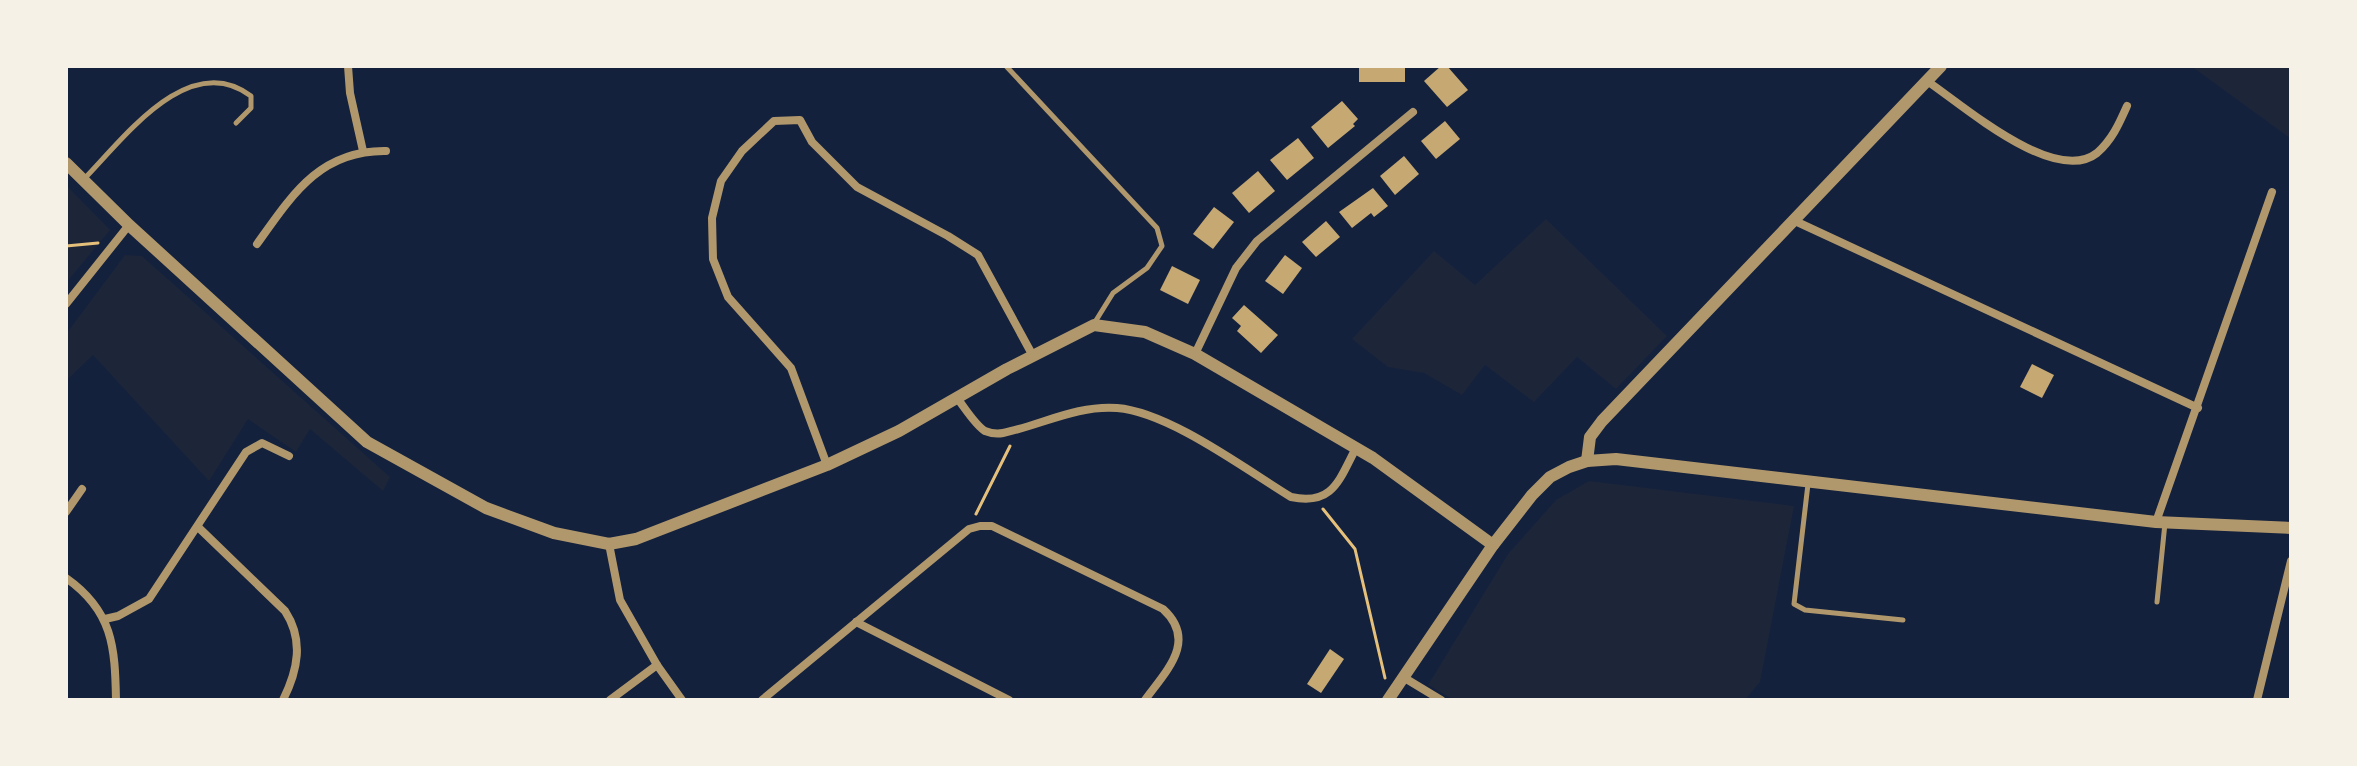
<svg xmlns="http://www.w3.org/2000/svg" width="2357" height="766" font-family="Commissioner,sans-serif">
	<rect width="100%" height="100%" fill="#14213d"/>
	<g fill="#1d2539">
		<path d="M 2191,66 L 2291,66 L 2291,139 Z"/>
		<path d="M 66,185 L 110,230 L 66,283 Z"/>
		<path d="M 1546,219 L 1667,336 L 1616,389 L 1577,357 L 1534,402 L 1485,365 L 1462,395 L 1424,373 L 1388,367 L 1352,339 L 1434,251 L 1475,285 Z"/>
		<path d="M 125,255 L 142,256 L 390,477 L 383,491 L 310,429 L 296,452 L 248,419 L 209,481 L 93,355 L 66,381 L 66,334 Z"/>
		<path d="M 1589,481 L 1794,506 L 1760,682 L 1745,700 L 1454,700 L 1428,685 L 1508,554 L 1556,500 Z"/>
	</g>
	<g fill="#c6a872">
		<rect x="1359" y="66" width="46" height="16"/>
		<path d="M 1441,66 L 1447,66 L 1468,90 L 1447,107 L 1424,81 Z"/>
		<path d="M 1342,101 L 1358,119 L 1353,124 L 1355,126 L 1328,148 L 1311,127 Z"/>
		<path d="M 1445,121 L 1460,139 L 1436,159 L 1421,141 Z"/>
		<path d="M 1298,138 L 1314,158 L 1287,180 L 1270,160 Z"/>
		<path d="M 1404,156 L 1419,174 L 1395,195 L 1380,176 Z"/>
		<path d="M 1258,171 L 1275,191 L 1249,213 L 1232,193 Z"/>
		<path d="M 1373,188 L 1388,206 L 1374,217 L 1371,213 L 1352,228 L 1339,212 Z"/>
		<path d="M 1214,207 L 1234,222 L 1213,249 L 1193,234 Z"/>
		<path d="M 1326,221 L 1340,237 L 1316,257 L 1302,242 Z"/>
		<path d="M 1285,255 L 1302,268 L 1283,294 L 1265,281 Z"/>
		<path d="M 1172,266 L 1200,280 L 1188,304 L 1160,290 Z"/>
		<path d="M 1244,305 L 1278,335 L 1261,353 L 1237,331 L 1241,326 L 1232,318 Z"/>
		<path d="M 2032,364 L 2054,375 L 2042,398 L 2020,387 Z"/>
		<path d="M 1330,649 L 1344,659 L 1321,693 L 1307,684 Z"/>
	</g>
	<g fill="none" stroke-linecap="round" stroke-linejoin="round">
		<g stroke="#e5c07b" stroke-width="3">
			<path d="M 66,246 L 98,243"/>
			<path d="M 1323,509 L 1355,549 L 1385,678"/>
			<path d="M 976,514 L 1010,446"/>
		</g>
		<g stroke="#b1986c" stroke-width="5">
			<path d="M 1006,66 L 1157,228 L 1162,246 L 1147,268 L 1113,293 L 1095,322"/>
			<path d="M 85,178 C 124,138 189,49 251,96 L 251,108 L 236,123"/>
			<path d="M 1808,484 L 1794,604 L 1805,610 L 1903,620"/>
			<path d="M 2157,602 L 2165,523"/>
		</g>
		<g stroke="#b1986c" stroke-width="8">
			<path d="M 348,66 L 350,93 L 363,151"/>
			<path d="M 1927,81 C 1964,106 2055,186 2097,153 C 2112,140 2119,124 2127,106"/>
			<path d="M 1795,221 L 2198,408"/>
			<path d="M 257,244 C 292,195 320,150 386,151"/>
			<path d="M 66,304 L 129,225"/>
			<path d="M 1195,354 L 1236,268 L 1257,241 L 1413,112"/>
			<path d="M 957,398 C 965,408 975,425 985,431 C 990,433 998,434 1003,433 C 1041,425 1077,405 1117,408 C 1169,412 1245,469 1291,497 C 1333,506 1339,480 1356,448"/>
			<path d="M 827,465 L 791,368 L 728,297 L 713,259 L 712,218 L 721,181 L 742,151 L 774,121 L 800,120 L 812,142 L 857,187 L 948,236 L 978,255 L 1033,356"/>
			<path d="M 66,512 L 82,489"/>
			<path d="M 2156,522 L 2272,192"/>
			<path d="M 198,527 L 285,611 C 304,640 298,670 283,700"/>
			<path d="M 609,544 L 620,600 L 657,665 L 682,700"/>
			<path d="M 66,578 C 113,611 115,647 116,700"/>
			<path d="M 105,619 L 118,616 L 149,599 L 246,452 L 262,443 L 289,456"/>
			<path d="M 856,622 L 1009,700"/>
			<path d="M 1403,677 L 1441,700"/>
			<path d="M 610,700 L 657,665"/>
			<path d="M 762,700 L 969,529 L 980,526 L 992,526 L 1163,609 C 1198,641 1166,671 1145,700"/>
			<path d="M 2257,700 L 2291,561"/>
		</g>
		<g stroke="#b1986c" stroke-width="12">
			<path d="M 66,163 L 129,225 L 367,442 L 486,508 L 554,533 L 609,544 L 636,539 L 827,465 L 899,431 L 1007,369 L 1094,325 L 1145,332 L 1195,354 L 1373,458 L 1493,545"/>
			<path d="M 1587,461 L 1590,437 L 1602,421 L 1941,66"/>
			<path d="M 1388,700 L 1493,545 L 1532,495 L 1550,477 L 1569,467 L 1587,461 L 1616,459 L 2156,522 L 2291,528"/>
		</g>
	</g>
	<rect width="2357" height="766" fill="none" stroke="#f6f1e7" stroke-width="136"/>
</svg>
